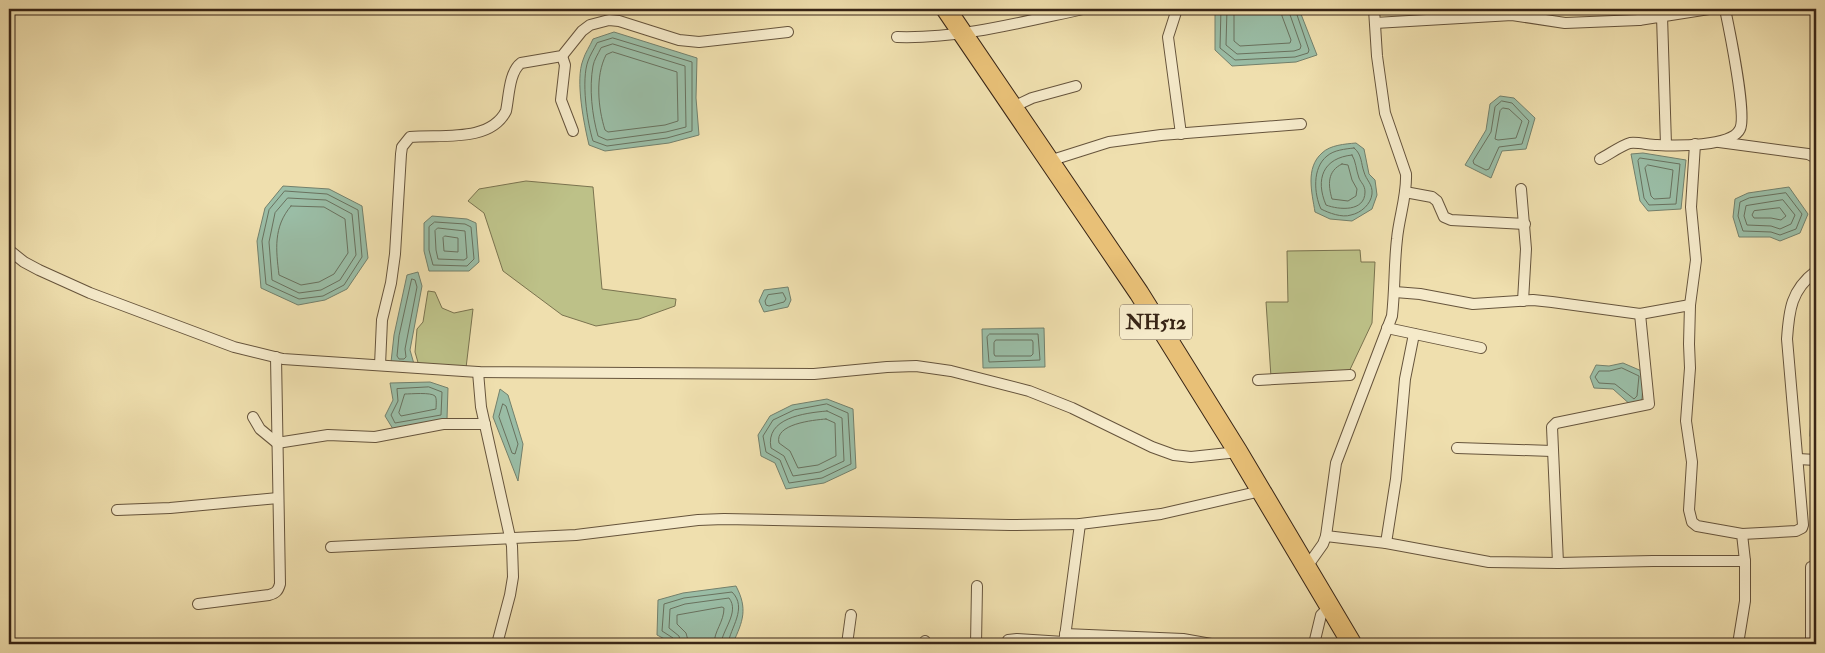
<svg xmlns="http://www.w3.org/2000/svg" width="1825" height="653" font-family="'IM FELL Double Pica',serif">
	<rect width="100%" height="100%" fill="#efdfae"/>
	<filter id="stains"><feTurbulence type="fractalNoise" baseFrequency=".004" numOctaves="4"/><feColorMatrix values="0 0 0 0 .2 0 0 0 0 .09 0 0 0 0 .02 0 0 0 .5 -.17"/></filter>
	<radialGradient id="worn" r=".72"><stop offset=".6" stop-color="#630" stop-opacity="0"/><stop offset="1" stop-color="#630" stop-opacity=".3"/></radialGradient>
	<g fill="#bdc188" stroke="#7a734f">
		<path d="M 526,181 L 593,187 L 602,289 L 676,299 L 675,306 L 639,319 L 596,326 L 562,315 L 503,271 L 484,213 L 468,201 L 479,189 Z"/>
		<path d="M 1360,250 L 1361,262 L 1375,262 L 1372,323 L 1346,378 L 1271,377 L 1266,302 L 1288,302 L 1287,251 Z"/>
		<path d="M 428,291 L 435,292 L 442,308 L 454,313 L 473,309 L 466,368 L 419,366 L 415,352 L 417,329 L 423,322 Z"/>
	</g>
	<g fill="#9abda6" stroke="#73806c">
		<path d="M 1215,9 L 1299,9 L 1317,55 L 1296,62 L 1232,66 L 1215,50 Z"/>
		<path d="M 614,32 L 697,58 L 696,98 L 699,135 L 669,143 L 605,151 L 589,145 C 584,124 575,80 583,60 C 585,53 590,46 593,39 Z"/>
		<path d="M 1500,96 L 1514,98 L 1535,118 L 1526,149 L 1502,151 L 1491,178 L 1465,165 L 1486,130 L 1490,104 Z"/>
		<path d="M 1356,143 L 1364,149 L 1369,174 L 1375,180 L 1377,195 L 1372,209 L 1352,221 L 1330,219 L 1315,212 C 1312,193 1305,168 1322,153 C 1330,145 1345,144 1356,143 Z"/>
		<path d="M 1643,153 L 1686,160 L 1681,209 L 1648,211 L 1640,201 L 1631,154 Z"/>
		<path d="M 283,186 L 329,189 L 362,206 L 368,258 L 347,289 L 325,300 L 298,305 L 261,288 L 257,241 L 265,208 Z"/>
		<path d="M 1789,187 L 1808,214 L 1800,233 L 1780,241 L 1770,237 L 1739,237 L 1733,217 L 1735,199 L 1748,193 Z"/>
		<path d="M 432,216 L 467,219 L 476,223 L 479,262 L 469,271 L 429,271 L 424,251 L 424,223 Z"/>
		<path d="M 418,272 L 422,286 L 410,350 L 414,364 L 391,362 L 394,335 L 407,275 Z"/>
		<path d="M 788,287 L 791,300 L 788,307 L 764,312 L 759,301 L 764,290 Z"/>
		<path d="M 1044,328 L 1045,367 L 983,368 L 982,329 Z"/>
		<path d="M 1623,363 L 1644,372 L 1642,399 L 1633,407 L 1613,389 L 1594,388 L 1590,377 L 1596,365 L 1609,366 Z"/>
		<path d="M 430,382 L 448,388 L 447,419 L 393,429 L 385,416 L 393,400 L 390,383 Z"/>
		<path d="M 500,389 L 508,395 L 523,444 L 518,481 L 493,417 Z"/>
		<path d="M 827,399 L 853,409 L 856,468 L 824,483 L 786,489 L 775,463 L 761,456 L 758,435 L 770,416 L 792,405 Z"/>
		<path d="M 1816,416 L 1816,446 L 1810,436 L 1811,417 Z"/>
		<path d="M 736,586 C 748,609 743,621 733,643 L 674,644 L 657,635 L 658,600 L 683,593 Z"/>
	</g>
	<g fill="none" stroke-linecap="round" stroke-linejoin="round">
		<g stroke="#69715e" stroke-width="1">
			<path d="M 1221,9 L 1220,48 L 1235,60 L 1295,57 L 1308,53 L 1309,50 L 1295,9"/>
			<path d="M 1227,9 L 1226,45 L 1237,54 L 1294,51 L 1300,49 L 1301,46 L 1288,9"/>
			<path d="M 1234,9 L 1234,41 L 1240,46 L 1290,43 L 1291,40 L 1282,16 L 1281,9"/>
			<path d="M 613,38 L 692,62 L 692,131 L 667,138 L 607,146 L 593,141 C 587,122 581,80 588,61 C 590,55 594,49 597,43 Z"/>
			<path d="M 613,44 L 685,66 L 686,127 L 666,132 L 607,140 L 598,136 C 592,115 589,88 593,66 C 594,60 598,54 601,48 Z"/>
			<path d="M 613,52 L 677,72 L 678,121 L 665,125 L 608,132 L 605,130 C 598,108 595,76 606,55 Z"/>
			<path d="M 1502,101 L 1512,103 L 1529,121 L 1522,144 L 1499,147 L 1489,169 L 1486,170 L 1474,164 L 1473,161 L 1491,132 L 1495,107 Z"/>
			<path d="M 1503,108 L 1509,109 L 1522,121 L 1516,138 L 1498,140 L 1495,139 L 1500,111 Z"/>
			<path d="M 1354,148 C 1362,154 1361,164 1364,172 C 1366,180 1373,184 1372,194 C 1371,204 1361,213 1351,215 C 1342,218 1329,213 1321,209 C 1314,194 1312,168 1327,156 C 1334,150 1345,149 1354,148 Z"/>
			<path d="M 1352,155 C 1356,161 1356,170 1359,178 C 1361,183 1365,185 1365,192 C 1365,212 1339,210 1326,205 C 1315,179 1323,158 1352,155 Z"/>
			<path d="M 1640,158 L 1680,164 L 1676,204 L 1649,205 L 1644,198 L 1638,161 Z"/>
			<path d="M 1342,164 L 1348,165 L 1352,180 L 1357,189 L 1356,196 L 1348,201 L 1332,199 C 1328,185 1327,171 1342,164 Z"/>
			<path d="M 1648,165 L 1673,170 L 1670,198 L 1654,199 L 1651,196 L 1645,168 Z"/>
			<path d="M 285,191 L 327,194 L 358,210 L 362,257 L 344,285 L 323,296 L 299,299 L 266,284 L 262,241 L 269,210 Z"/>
			<path d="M 1786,193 L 1802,214 L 1796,229 L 1780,235 L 1771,232 L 1743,231 L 1738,216 L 1740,202 L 1749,198 Z"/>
			<path d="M 288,198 L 326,200 L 352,214 L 356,255 L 340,280 L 321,290 L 299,293 L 272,280 L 269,242 L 275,213 Z"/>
			<path d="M 1783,200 L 1795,215 L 1791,224 L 1780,229 L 1771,226 L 1747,225 L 1744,216 L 1746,206 Z"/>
			<path d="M 291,206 L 324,207 L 345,219 L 348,253 L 334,274 L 319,282 L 301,285 L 279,275 C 276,250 273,227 291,206 Z"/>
			<path d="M 1780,208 L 1786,216 L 1781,220 L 1771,218 L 1754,218 L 1752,215 L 1754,211 Z"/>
			<path d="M 435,222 L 465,224 L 471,227 L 474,259 L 467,266 L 433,265 L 429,250 L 429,227 Z"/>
			<path d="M 438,228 L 465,231 L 467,258 L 464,260 L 438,259 L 436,250 L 435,231 Z"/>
			<path d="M 445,236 L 458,238 L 458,252 L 444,251 L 443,238 Z"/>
			<path d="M 412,279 L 415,280 L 417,287 L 405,349 L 406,357 L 404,359 L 399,359 L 397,356 L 399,336 Z"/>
			<path d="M 783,293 L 786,299 L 784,302 L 769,306 L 766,305 L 765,301 L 768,295 Z"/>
			<path d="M 990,334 L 1038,334 L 1040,360 L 989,362 L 987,337 Z"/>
			<path d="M 996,340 L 1032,340 L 1033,342 L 1033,354 L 1031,356 L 995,356 L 994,354 L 994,343 Z"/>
			<path d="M 1622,368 L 1639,376 L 1637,396 L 1634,399 L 1615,384 L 1599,383 L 1595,377 L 1599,371 L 1609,371 Z"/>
			<path d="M 429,387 L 442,392 L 441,415 L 395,423 L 391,415 L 398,401 L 397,389 Z"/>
			<path d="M 405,394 C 411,394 431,392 435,396 C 437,398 436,406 436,409 L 401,416 L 399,413 Z"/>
			<path d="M 503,404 L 506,406 L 518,444 L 515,454 L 512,453 L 499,417 Z"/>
			<path d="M 827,404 L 848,413 L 851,464 L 822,478 L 789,483 L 780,460 L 766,452 L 763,436 L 773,420 L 794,410 Z"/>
			<path d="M 827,411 L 842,418 L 844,461 L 820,472 L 793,476 L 784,456 L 771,448 C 765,418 804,413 827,411 Z"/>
			<path d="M 826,419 L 835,423 L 836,456 L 818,465 L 798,468 L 790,451 L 779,443 C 774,424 813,420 826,419 Z"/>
			<path d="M 675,644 L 673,638 L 662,631 L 664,604 L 684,598 L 732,592 C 748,608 730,628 728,644"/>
			<path d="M 681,644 L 679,636 L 669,628 L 670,609 L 685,604 L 729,598 C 740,612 722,630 721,644"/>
			<path d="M 689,644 L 686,633 L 677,624 L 677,615 L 722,607 L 724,608 C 724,622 714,631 714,644"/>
		</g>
		<g stroke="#66543c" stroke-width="12">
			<g id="street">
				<path d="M 1177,9 L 1168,37 L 1181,134"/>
				<path d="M 1375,23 L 1512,15 L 1565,23 L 1639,20"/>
				<path d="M 897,37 C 959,39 1022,22 1083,9"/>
				<path d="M 562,56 L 565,65 L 561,100 L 573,131"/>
				<path d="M 1013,107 L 1032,98 L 1076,86"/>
				<path d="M 1719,142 L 1808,154 L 1816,158"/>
				<path d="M 1695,144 L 1691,207 L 1696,260 L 1690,305 L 1689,344 L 1690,368 L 1686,421 L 1692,462 L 1689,510 L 1692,522 L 1697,526 L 1742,534 L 1745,561 L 1745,601 L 1738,644"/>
				<path d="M 1666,145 L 1662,16 L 1639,20 L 1709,9"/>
				<path d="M 1600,159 C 1608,155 1622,145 1630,143 C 1638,142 1649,145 1657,145 C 1675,146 1732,147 1740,129 C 1747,116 1729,28 1725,9"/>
				<path d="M 1049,161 L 1109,142 L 1161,135 L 1301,124"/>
				<path d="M 1521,189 L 1526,249 L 1523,301"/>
				<path d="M 1405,192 L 1432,197 L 1437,201 L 1444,217 L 1451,220 L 1525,224"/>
				<path d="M 9,250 L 24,262 L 39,270 L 90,293 L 234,347 L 283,359 L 478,372 L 814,374 L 887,367 L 916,366 L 951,371 L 1029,391 L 1072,408 L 1152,447 L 1174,455 L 1191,457 L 1238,452"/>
				<path d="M 1395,292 L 1420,294 L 1473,304 L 1533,300 L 1552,302 L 1640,314 L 1690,305"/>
				<path d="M 1387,328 L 1481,348"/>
				<path d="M 380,365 L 382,320 L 391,283 L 395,254 L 401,154 L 402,147 L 410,137 C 440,134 490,143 506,111 C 509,97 509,72 521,63 L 562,56 L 582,31 L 590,25 L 609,20 L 619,21 L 679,40 L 699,42 L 788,32"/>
				<path d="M 478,372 L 481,407 L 512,546 L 513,577 L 510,595 L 497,644"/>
				<path d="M 1258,380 L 1350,375"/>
				<path d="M 253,417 L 260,429 L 277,443 L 328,435 L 375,437 L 443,424 L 485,424"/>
				<path d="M 1457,448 L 1552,451"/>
				<path d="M 1798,459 L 1816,460"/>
				<path d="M 117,510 L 170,508 L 278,498"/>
				<path d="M 1742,534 L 1796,531 L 1802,528 L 1803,525 L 1787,339 C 1789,310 1791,290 1816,271"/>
				<path d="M 1326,536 L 1386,543 L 1489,562 L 1558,563 L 1653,561 L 1745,561"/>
				<path d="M 1386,543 L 1396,479 L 1405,379 L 1414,334"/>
				<path d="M 331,547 L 576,535 L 698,520 L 724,519 L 1010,525 L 1080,524 L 1161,514 L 1261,491"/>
				<path d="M 1558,563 L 1552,427 L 1556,423 L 1649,404 L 1640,314"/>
				<path d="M 1306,568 L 1323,544 L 1326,536 L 1336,463 L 1392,316 C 1395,290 1394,264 1397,239 C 1399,217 1407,196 1406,174 L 1385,113 L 1377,56 L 1374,9"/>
				<path d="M 198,604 L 269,595 C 276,593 278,591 280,584 L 276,357"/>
				<path d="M 1065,634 L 1183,639 L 1211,644"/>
				<path d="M 847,644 L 851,615"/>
				<path d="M 924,644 L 925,641"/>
				<path d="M 976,644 L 977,586"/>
				<path d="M 1010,644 L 1008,640 L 1017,639 L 1064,642"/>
				<path d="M 1064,644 L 1080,524"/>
				<path d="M 1314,644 L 1321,615 L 1329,607"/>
				<path d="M 1606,644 L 1607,644"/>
				<path d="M 1811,644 L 1811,567"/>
			</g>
		</g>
		<g stroke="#382516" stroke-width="21">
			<path id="highway" d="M 946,9 L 1139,293 L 1238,452 L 1352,644"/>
		</g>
		<use href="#street" stroke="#f5eaca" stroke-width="10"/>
		<use href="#highway" stroke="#e8c077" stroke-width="19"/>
	</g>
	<g text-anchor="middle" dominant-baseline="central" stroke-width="4" stroke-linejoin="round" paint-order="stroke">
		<rect fill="#f5eaca" stroke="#71604c" stroke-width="1" x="1120" y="304.5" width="72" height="35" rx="4"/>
		<g font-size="20" font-weight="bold" fill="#382516">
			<text x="1156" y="322">NH512</text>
		</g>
	</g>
	<rect width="1825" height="653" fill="none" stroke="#efdfae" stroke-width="30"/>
	<rect x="10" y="10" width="1805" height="633" fill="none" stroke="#382516" stroke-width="2.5"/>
	<rect x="15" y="15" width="1795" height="623" fill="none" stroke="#382516"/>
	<rect width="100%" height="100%" filter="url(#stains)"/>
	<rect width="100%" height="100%" fill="url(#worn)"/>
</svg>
